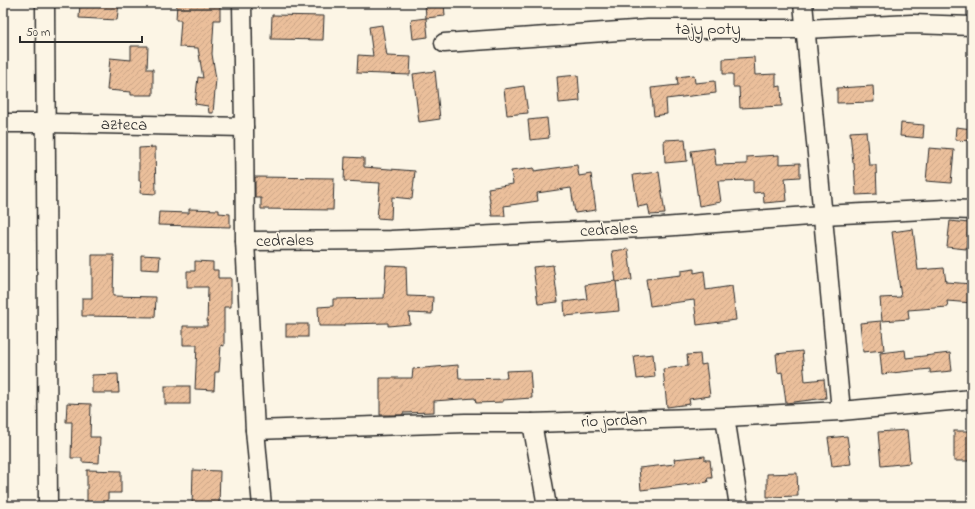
<svg xmlns="http://www.w3.org/2000/svg" width="975" height="509" font-family="'Indie Flower',sans-serif">
	<defs>
		<pattern id="building-hatch" width="6" height="6" patternUnits="userSpaceOnUse"><rect width="6" height="6" fill="#ebbf9b"/><path d="M-1 1l2-2M0 6l6-6M5 7l2-2" fill="none" stroke="#caa486"/></pattern>
	</defs>
	<rect width="100%" height="100%" fill="#fcf5e5"/>
	<filter id="ink" filterUnits="userSpaceOnUse"><feTurbulence type="fractalNoise" baseFrequency=".025" numOctaves="2"/><feDisplacementMap in="SourceGraphic" scale="8" xChannelSelector="R" yChannelSelector="G"/><feConvolveMatrix kernelMatrix="1 2 1 2 8 2 1 2 1" color-interpolation-filters="sRGB"/></filter>
	<g filter="url(#ink)">
		<g fill="url(#building-hatch)" stroke="#2b2b2b">
			<path d="M 80,3 L 119,3 L 117,20 L 79,18 Z"/>
			<path d="M 177,3 L 220,3 L 220,20 L 214,20 L 212,54 L 216,79 L 213,113 L 209,113 L 208,106 L 195,104 L 198,77 L 203,78 L 198,48 L 179,47 L 181,20 L 176,20 Z"/>
			<path d="M 425,3 L 444,3 L 445,16 L 426,18 Z"/>
			<path d="M 272,15 L 324,16 L 323,40 L 271,39 Z"/>
			<path d="M 426,18 L 428,37 L 413,39 L 411,20 Z"/>
			<path d="M 382,25 L 387,56 L 411,57 L 410,75 L 357,73 L 358,55 L 373,56 L 369,27 Z"/>
			<path d="M 131,46 L 148,46 L 147,69 L 153,69 L 153,95 L 131,95 L 131,92 L 107,90 L 110,58 L 131,60 Z"/>
			<path d="M 754,57 L 755,75 L 776,74 L 776,87 L 781,86 L 782,106 L 740,108 L 739,87 L 733,87 L 733,74 L 723,74 L 723,59 Z"/>
			<path d="M 435,71 L 440,119 L 419,122 L 413,74 Z"/>
			<path d="M 578,75 L 580,101 L 559,103 L 557,77 Z"/>
			<path d="M 694,75 L 695,83 L 715,81 L 716,93 L 666,99 L 667,114 L 654,116 L 651,88 L 678,85 L 677,77 Z"/>
			<path d="M 524,86 L 528,113 L 507,115 L 504,89 Z"/>
			<path d="M 873,86 L 874,102 L 837,103 L 837,88 Z"/>
			<path d="M 547,118 L 549,138 L 530,140 L 528,120 Z"/>
			<path d="M 901,123 L 924,125 L 923,138 L 900,136 Z"/>
			<path d="M 956,127 L 972,129 L 972,141 L 955,140 Z"/>
			<path d="M 866,131 L 869,165 L 876,165 L 877,194 L 856,195 L 854,163 L 853,163 L 850,132 Z"/>
			<path d="M 685,139 L 687,161 L 665,163 L 664,140 Z"/>
			<path d="M 155,147 L 156,194 L 140,193 L 141,181 L 139,181 L 139,148 Z"/>
			<path d="M 714,148 L 716,165 L 747,164 L 747,157 L 779,155 L 779,164 L 800,163 L 800,177 L 785,178 L 787,201 L 764,203 L 763,192 L 753,193 L 753,180 L 718,181 L 721,202 L 699,206 L 691,151 Z"/>
			<path d="M 929,148 L 954,150 L 951,183 L 926,181 Z"/>
			<path d="M 345,157 L 364,158 L 364,167 L 415,171 L 412,199 L 392,197 L 391,219 L 377,218 L 380,183 L 344,181 Z"/>
			<path d="M 577,165 L 579,176 L 591,174 L 596,210 L 575,213 L 571,188 L 537,193 L 538,201 L 504,206 L 505,216 L 492,216 L 488,188 L 513,184 L 511,171 L 534,168 L 534,171 Z"/>
			<path d="M 659,172 L 665,214 L 650,215 L 648,205 L 638,207 L 633,175 Z"/>
			<path d="M 255,177 L 334,178 L 333,210 L 261,209 L 261,198 L 255,198 Z"/>
			<path d="M 189,209 L 219,210 L 219,213 L 230,214 L 230,227 L 158,225 L 159,212 L 189,213 Z"/>
			<path d="M 950,221 L 969,223 L 966,249 L 947,247 Z"/>
			<path d="M 913,229 L 918,270 L 944,268 L 946,282 L 972,284 L 972,303 L 947,301 L 948,307 L 908,310 L 909,319 L 882,321 L 880,298 L 901,297 L 892,232 Z"/>
			<path d="M 628,249 L 632,280 L 616,282 L 612,251 Z"/>
			<path d="M 92,255 L 114,255 L 113,296 L 156,297 L 155,317 L 82,316 L 82,298 L 92,298 Z"/>
			<path d="M 141,255 L 160,256 L 159,270 L 141,269 Z"/>
			<path d="M 195,261 L 213,262 L 213,270 L 218,270 L 218,278 L 231,278 L 231,307 L 224,307 L 224,346 L 221,345 L 219,372 L 215,372 L 214,390 L 195,389 L 197,345 L 183,345 L 183,326 L 207,326 L 208,287 L 187,287 L 187,271 L 195,271 Z"/>
			<path d="M 386,265 L 406,266 L 407,296 L 433,297 L 432,314 L 409,313 L 410,324 L 388,326 L 388,323 L 344,324 L 344,326 L 319,326 L 318,307 L 333,306 L 333,299 L 384,298 Z"/>
			<path d="M 553,265 L 558,302 L 538,304 L 533,267 Z"/>
			<path d="M 694,269 L 694,273 L 704,271 L 706,290 L 732,286 L 736,320 L 697,325 L 694,300 L 650,306 L 646,279 L 681,275 L 681,271 Z"/>
			<path d="M 616,281 L 619,311 L 565,316 L 564,302 L 587,299 L 585,285 Z"/>
			<path d="M 881,321 L 884,350 L 863,352 L 860,323 Z"/>
			<rect x="286" y="324" width="22" height="13"/>
			<path d="M 905,350 L 906,358 L 950,353 L 952,371 L 930,373 L 930,369 L 882,374 L 880,353 Z"/>
			<path d="M 802,351 L 805,381 L 824,379 L 826,398 L 786,403 L 782,372 L 778,373 L 776,354 Z"/>
			<path d="M 653,354 L 655,377 L 637,379 L 634,356 Z"/>
			<path d="M 700,354 L 701,365 L 706,364 L 710,396 L 689,399 L 690,404 L 667,407 L 663,369 L 688,366 L 687,355 Z"/>
			<path d="M 458,365 L 459,379 L 507,378 L 506,371 L 530,370 L 532,398 L 503,400 L 503,402 L 476,403 L 475,398 L 434,401 L 434,412 L 403,413 L 403,415 L 380,415 L 380,378 L 412,378 L 413,369 Z"/>
			<path d="M 118,374 L 119,393 L 92,393 L 92,375 Z"/>
			<rect x="165" y="386" width="25" height="18"/>
			<path d="M 67,403 L 91,404 L 90,437 L 100,437 L 99,463 L 82,462 L 82,458 L 71,458 L 72,422 L 66,422 Z"/>
			<path d="M 907,430 L 910,463 L 881,466 L 878,432 Z"/>
			<rect x="954" y="431" width="16" height="30"/>
			<path d="M 847,436 L 851,464 L 832,466 L 828,438 Z"/>
			<path d="M 705,456 L 705,460 L 710,460 L 712,478 L 707,478 L 708,482 L 641,490 L 639,468 L 675,464 L 674,459 Z"/>
			<path d="M 87,470 L 121,471 L 121,493 L 108,493 L 108,506 L 87,506 Z"/>
			<path d="M 193,470 L 220,471 L 219,506 L 192,506 Z"/>
			<path d="M 797,473 L 798,496 L 767,497 L 767,474 Z"/>
		</g>
		<g fill="none" stroke-linecap="round" stroke-linejoin="round">
			<g stroke="#2b2b2b" stroke-width="21">
				<g id="minor">
					<path d="M 45,3 L 48,506"/>
					<path d="M 242,3 L 244,127 L 245,241 L 255,430 L 262,506"/>
					<path d="M 803,3 L 841,411"/>
					<path d="M 444,43 L 648,29 L 804,29 L 912,24 L 972,26"/>
					<path d="M 3,123 L 47,123 L 244,127"/>
					<path d="M 245,241 L 391,240 L 662,227 L 822,215 L 946,209 L 972,210"/>
					<path d="M 725,417 L 739,506"/>
					<path d="M 532,423 L 547,506"/>
					<path d="M 255,430 L 465,423 L 532,423 L 725,417 L 841,411 L 972,399"/>
				</g>
			</g>
			<use href="#minor" stroke="#fcf5e5" stroke-width="18"/>
		</g>
	</g>
	<g text-anchor="middle" dominant-baseline="central" stroke-width="3" stroke-linejoin="round" paint-order="stroke">
		<g font-size="17" fill="#2b2b2b" stroke="#fcf5e5">
			<text x="708" y="29">tajy poty</text>
			<text transform="translate(124 125) rotate(1)">azteca</text>
			<text transform="translate(609 230) rotate(-3)">cedrales</text>
			<text transform="translate(285 241) rotate(-1)">cedrales</text>
			<text transform="translate(614 421) rotate(-2)">rio jordan</text>
		</g>
	</g>
	<rect width="975" height="509" fill="none" stroke="#fcf5e5" stroke-width="16"/>
	<rect x="8" y="8" width="959" height="493" fill="none" stroke="#2b2b2b" stroke-width="1.5" filter="url(#ink)"/>
	<path d="M20 36v6h122v-6" fill="none" stroke="#2b2b2b" stroke-width="2"/>
	<text x="26" y="36" font-size="12" fill="#2b2b2b" stroke="#fcf5e5" stroke-width="3" paint-order="stroke">50 m</text>
</svg>
